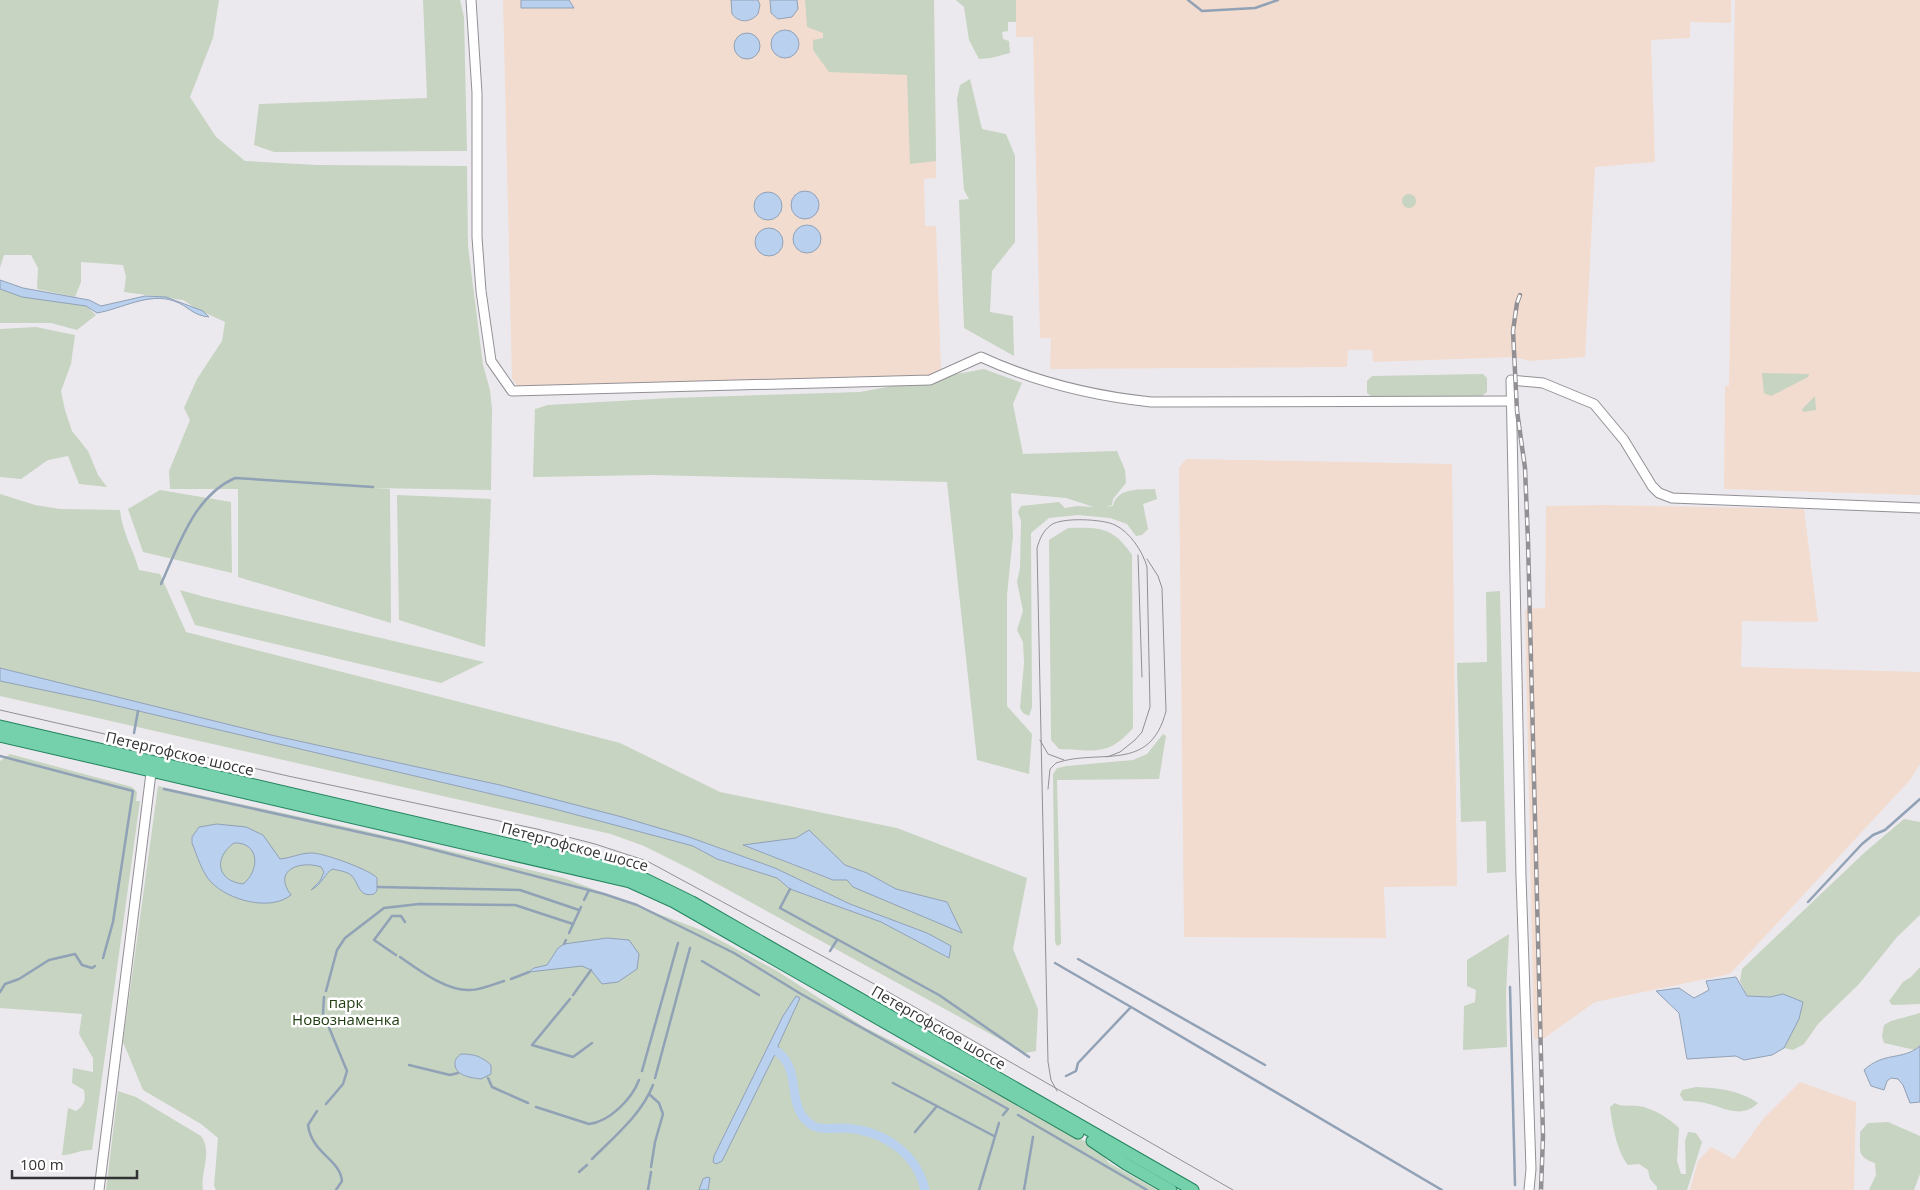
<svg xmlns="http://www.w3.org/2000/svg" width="1920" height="1190" font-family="'Open Sans',sans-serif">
	<rect width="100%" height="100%" fill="#ece9ee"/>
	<g fill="#f2dccf">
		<path d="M 503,0 L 934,0 L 936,178 L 924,179 L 925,226 L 936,226 L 941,369 L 929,377 L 518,386 L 512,379 Z"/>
		<path d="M 1016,0 L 1731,0 L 1731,23 L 1690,22 L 1690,38 L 1651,40 L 1655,162 L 1595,167 L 1585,357 L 1530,361 L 1514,357 L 1373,362 L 1372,350 L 1348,350 L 1347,367 L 1050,369 L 1051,338 L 1040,338 L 1033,37 L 1016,37 Z"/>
		<path d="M 1735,0 L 1920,0 L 1920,495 L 1724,489 L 1725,386 L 1729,386 Z"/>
		<path d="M 1186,459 L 1452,464 L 1457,886 L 1384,887 L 1386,938 L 1184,937 L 1179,468 Z"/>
		<path d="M 1604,505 L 1804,509 L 1818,622 L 1742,621 L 1741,667 L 1920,672 L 1920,764 L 1910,780 L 1730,974 L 1595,1002 L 1543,1039 L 1534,1039 L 1525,609 L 1545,608 L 1546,506 Z"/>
		<path d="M 1800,1082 L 1856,1102 L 1854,1190 L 1690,1190 L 1698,1161 L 1711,1147 L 1734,1159 L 1763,1119 Z"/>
	</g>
	<g fill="#c6d4c1" fill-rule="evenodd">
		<path d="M 0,0 L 219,0 L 213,38 L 190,97 L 216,137 L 245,161 L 317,165 L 467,166 L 468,246 L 483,365 L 490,390 L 492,409 L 491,490 L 372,488 L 390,489 L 391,623 L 238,577 L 238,489 L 170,489 L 169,471 L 190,420 L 184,408 L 197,379 L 222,341 L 225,322 L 197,309 L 183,300 L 124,292 L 126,277 L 123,265 L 81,262 L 81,282 L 75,297 L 37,289 L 38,268 L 31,255 L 4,255 L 0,268 Z"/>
		<path d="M 423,0 L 460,0 L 464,17 L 467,151 L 274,152 L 254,145 L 259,104 L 427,98 Z"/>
		<path d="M 805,0 L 934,0 L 936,161 L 910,164 L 907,75 L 829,72 L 813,50 L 813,40 L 823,38 L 823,33 L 807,27 Z"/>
		<path d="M 956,0 L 1016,0 L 1016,22 L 1008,22 L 1008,31 L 1002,32 L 1003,39 L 1009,41 L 1010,53 L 991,58 L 979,59 L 969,40 L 964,7 Z"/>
		<path d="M 970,79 L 982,129 L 1006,134 L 1015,156 L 1015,242 L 992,271 L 990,312 L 1013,316 L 1014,356 L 964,328 L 959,200 L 969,199 L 964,190 L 957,99 L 960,85 Z"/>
		<circle cx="1409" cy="201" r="7"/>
		<path d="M 0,289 L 22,297 L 86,306 L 96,315 L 77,330 L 51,323 L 0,323 Z"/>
		<path d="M 36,327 L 75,335 L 71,364 L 61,391 L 65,410 L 72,431 L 88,451 L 98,475 L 107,487 L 79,484 L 68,456 L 48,460 L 21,479 L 0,477 L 0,329 Z"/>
		<path d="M 984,369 L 1022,383 L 1013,404 L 1023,454 L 1117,451 L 1125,470 L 1126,483 L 1113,499 L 1112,505 L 1106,507 L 1113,506 C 1117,487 1140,490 1155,489 L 1157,499 L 1143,504 L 1148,529 L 1142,535 L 1136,536 L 1127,524 L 1110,518 L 1078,515 L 1049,518 L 1031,533 L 1032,707 L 1029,716 L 1023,713 L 1020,708 L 1024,663 L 1023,642 L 1017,630 L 1023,611 L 1017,582 L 1020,568 L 1021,521 L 1018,512 L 1021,506 L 1059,502 L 1065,508 L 1077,506 L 1094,507 L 1066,498 L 1011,493 L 1013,536 L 1007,595 L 1007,706 L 1032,734 L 1029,774 L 977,760 L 947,482 L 652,475 L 533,477 L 535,409 L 548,405 L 671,398 L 860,392 Z"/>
		<path d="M 1762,373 L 1809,374 L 1808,377 L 1771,396 L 1764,393 Z"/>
		<path d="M 1483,374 L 1487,378 L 1487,392 L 1482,396 L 1372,397 L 1367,393 L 1367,381 L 1372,376 Z"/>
		<path d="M 1815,396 L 1816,410 L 1803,412 L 1802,409 Z"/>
		<path d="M 160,490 L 231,502 L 232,573 L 143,552 L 128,509 Z"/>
		<path d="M 0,494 L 35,505 L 60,509 L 120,510 C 122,532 133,549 139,570 L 160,574 L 186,632 L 620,743 L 720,792 L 897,828 L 1027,878 L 1013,949 L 1038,1009 L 1036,1051 L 1025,1053 L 692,870 L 644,846 L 611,834 L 0,696 L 0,681 L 52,691 L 551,808 L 693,846 L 717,859 L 777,878 L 790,889 L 881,922 L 948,958 L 927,933 L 850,904 L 775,868 L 689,837 L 500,785 L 271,735 L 0,668 ZM 809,830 L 844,865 L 867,873 L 896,889 L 947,902 L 962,933 L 888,901 L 847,880 L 832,880 L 745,846 L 796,838 Z"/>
		<path d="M 397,495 L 491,499 L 485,647 L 399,620 Z"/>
		<path d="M 1068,528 C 1100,527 1113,527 1132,555 L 1133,728 C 1108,757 1094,750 1059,749 L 1051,740 L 1049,540 Z"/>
		<path d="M 180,590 L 205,597 L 484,662 L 441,683 L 195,625 Z"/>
		<path d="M 1500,591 L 1506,872 L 1487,873 L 1486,821 L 1461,822 L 1457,663 L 1487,662 L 1486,592 Z"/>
		<path d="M 1163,734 L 1166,736 L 1159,779 L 1057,780 L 1061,944 L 1057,946 L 1055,942 L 1053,774 L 1057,768 L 1067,766 L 1133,760 L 1147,754 Z"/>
		<path d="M 10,754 L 132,787 L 137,792 L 136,801 L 140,801 L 92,1150 C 79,1150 73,1155 62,1155 L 68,1108 L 76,1111 C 84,1106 86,1100 84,1090 L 72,1083 L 73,1068 L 93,1072 L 93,1058 L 79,1034 L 82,1014 L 0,1008 L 0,761 Z"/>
		<path d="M 158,786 L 361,830 L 564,878 L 701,930 L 777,971 L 864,1027 L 1029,1110 L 1097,1148 L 1109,1163 L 1157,1190 L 216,1190 L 214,1186 L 218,1138 L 201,1124 L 143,1090 L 123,1042 Z"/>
		<path d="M 1904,819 L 1920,822 L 1920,915 L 1897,937 L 1859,984 L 1818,1024 L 1804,1044 L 1793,1050 L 1784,1048 L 1792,1033 L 1783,994 L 1770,997 L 1747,996 L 1740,981 L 1742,969 L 1864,853 Z"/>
		<path d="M 1509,934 L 1506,993 L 1507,1047 L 1463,1050 L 1464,1006 L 1475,1002 L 1476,990 L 1467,986 L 1467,960 Z"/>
		<path d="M 1920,967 L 1920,1004 L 1892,1005 L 1889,1001 L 1903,982 L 1911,977 Z"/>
		<path d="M 1920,1013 L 1920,1046 L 1915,1050 L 1884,1043 L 1882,1036 L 1884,1025 L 1891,1021 Z"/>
		<path d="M 1696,1087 C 1718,1088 1739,1090 1758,1103 C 1740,1121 1721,1105 1700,1102 C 1695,1101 1689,1101 1684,1101 L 1680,1095 L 1682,1090 Z"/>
		<path d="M 118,1091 L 136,1097 L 201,1136 C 213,1152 200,1172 203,1190 L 106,1190 Z"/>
		<path d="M 1615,1103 C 1623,1108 1629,1104 1638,1106 C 1653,1108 1669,1118 1679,1128 L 1677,1161 L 1681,1174 L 1686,1174 L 1685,1141 L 1688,1132 L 1696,1133 L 1702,1142 L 1687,1190 L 1657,1190 L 1657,1187 L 1650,1179 L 1648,1170 L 1639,1164 L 1628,1165 C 1617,1152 1612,1124 1610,1107 Z"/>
		<path d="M 1888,1122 L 1920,1136 L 1920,1174 L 1914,1190 L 1869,1190 L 1876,1175 L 1875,1163 C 1855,1156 1861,1150 1860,1132 L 1868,1123 Z"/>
	</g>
	<g fill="#b9d0ee" stroke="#91a1b6" fill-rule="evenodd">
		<path d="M 521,0 L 569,0 L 574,8 L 521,8 Z"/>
		<path d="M 731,0 L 758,0 L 760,5 L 758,14 C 750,23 739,23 732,14 Z"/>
		<path d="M 770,0 L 797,0 L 798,9 L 792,17 L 778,19 L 771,13 Z"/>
		<circle cx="785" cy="44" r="14"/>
		<circle cx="747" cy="46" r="13"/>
		<circle cx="805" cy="205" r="14"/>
		<circle cx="768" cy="206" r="14"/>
		<circle cx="807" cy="239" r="14"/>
		<circle cx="769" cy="242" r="14"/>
		<path d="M 0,280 L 23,288 L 89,300 L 101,306 L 145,296 L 166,297 L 203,311 L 209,317 C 191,315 189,306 174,301 C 149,292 121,309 97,313 L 86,306 L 22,297 L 0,289 Z"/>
		<path d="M 0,668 L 271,735 L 500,785 L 622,817 L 689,837 L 775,868 L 850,904 L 927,933 L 951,946 L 949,958 L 881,922 L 790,889 L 777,878 L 717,859 L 693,846 L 551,808 L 96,701 L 0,681 Z"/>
		<path d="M 217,824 L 246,827 L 263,835 L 280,859 C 291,858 300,853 311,853 C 321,852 371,870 377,878 L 377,891 L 374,894 C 359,898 359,884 352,876 C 347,871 339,871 333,869 C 325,872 323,884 311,890 L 320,881 L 324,872 L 321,867 C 300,860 272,870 291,895 C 270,912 228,900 211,882 C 202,873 197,855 192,843 L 192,837 L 199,827 ZM 234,843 C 260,842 260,871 243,884 C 217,881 213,858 234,843 Z"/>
		<path d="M 809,830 L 845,865 L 867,873 L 896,889 L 947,902 L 962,933 L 853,887 L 847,880 L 833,880 L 743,845 L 796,838 Z"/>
		<path d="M 607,938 L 629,940 L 639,954 L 637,969 L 618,982 L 602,984 L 591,970 L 582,966 L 529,972 L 534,968 L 547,965 L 558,948 L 564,944 Z"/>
		<path d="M 1736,977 L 1747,996 L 1770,997 L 1783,994 L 1803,1002 L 1799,1019 L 1784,1048 L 1772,1055 L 1744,1060 L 1736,1056 L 1687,1059 L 1679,1013 L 1656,991 L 1679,988 L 1694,998 L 1709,990 L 1706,981 Z"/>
		<path d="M 796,996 L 800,998 L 778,1046 L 787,1059 L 776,1054 L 774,1056 L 722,1161 L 716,1164 L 713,1162 L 714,1156 L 783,1016 Z"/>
		<path d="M 1920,1046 L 1920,1102 L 1910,1103 L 1903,1085 L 1898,1079 L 1891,1078 L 1887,1081 L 1884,1090 L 1871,1086 L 1864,1070 C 1885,1051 1902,1061 1920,1046 Z"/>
		<path d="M 461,1054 C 474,1054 481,1056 491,1065 L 491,1074 L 481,1079 C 472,1078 455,1076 455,1064 C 455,1059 457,1057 461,1054 Z"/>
		<path d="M 707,1177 L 710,1178 L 708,1190 L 699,1190 L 703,1179 Z"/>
	</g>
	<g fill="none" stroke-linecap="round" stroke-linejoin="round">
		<g stroke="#91a1b6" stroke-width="2.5">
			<path d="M 1188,0 L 1202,11 L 1255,8 L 1278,0"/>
			<path d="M 161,584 C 179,545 194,496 235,478 L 373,487"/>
			<path d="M 134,733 L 138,711"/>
			<path d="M 0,756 L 133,791 L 113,922 L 103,958"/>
			<path d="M 164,789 L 404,842 L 604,894 L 637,905 L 734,953 L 801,994 L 1008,1109 L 1003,1115"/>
			<path d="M 378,887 L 520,890 L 579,910"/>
			<path d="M 790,889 L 780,908 L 939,995 L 1029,1057"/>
			<path d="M 584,900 L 589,890"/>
			<path d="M 1808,902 L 1862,844 L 1873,835 L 1885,830 L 1920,799"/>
			<path d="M 569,933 L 581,907"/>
			<path d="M 564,944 L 566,940"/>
			<path d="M 830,951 L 837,940"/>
			<path d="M 396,955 L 374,940 L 392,916 L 401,916 L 405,922"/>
			<path d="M 400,957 C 419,970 446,991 470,990 C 481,990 494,984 504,981"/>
			<path d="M 1078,959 L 1265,1065"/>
			<path d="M 702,961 L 759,995"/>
			<path d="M 1055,963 L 1131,1007"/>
			<path d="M 511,979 L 529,972"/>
			<path d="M 1510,987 L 1515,1185"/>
			<path d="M 326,991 L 337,950 L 345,938 L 384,908 L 419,904 L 515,905 L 573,924"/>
			<path d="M 0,992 L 5,984 L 19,979 L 49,960 L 75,954 L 82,965 L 92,968 L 95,966"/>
			<path d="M 573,995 L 591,970"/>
			<path d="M 324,997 L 323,1013 L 347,1071 L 343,1084 L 326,1104"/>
			<path d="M 570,999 L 532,1045 L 573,1057 L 592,1043"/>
			<path d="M 409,1065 L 450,1075 L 458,1073"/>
			<path d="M 642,1071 L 678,943"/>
			<path d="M 1066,1076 L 1076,1071 L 1078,1063 L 1131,1007 L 1442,1190"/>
			<path d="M 488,1078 L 492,1087 L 528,1103"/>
			<path d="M 655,1078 L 690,948"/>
			<path d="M 893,1083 L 994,1136"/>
			<path d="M 649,1094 L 659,1103 L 663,1114 L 655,1142 L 651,1167"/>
			<path d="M 536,1107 L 589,1124 C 609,1122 632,1099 639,1080"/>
			<path d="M 317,1111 L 308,1125 C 312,1154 340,1159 342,1181 L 336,1190"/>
			<path d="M 1018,1115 L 1147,1190"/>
			<path d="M 915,1132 L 937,1106"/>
			<path d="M 592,1159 C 613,1138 642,1114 653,1085"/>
			<path d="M 579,1172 L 587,1165"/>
			<path d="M 648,1190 L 651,1172"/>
			<path d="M 979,1190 L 999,1123"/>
			<path d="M 1024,1190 L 1033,1137"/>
		</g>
		<path stroke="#b9d0ee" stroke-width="9" d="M 778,1052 C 802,1072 786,1104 809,1123 C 818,1131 832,1128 843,1128 C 881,1130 916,1151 925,1190"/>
		<g stroke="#939095" stroke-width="11">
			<g id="minor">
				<path d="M 471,0 L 477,93 L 477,237 L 481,291 L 491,361 L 512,391 L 930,380 L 981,357 C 1033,381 1094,396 1151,402 L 1512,401"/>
				<path d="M 99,1190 L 152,765"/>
				<path d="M 1529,1190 L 1531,1169 L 1521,876 L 1511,380 L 1543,383 L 1594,404 L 1624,440 L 1652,486 L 1659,493 L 1672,498 L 1920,508"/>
			</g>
		</g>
		<g stroke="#22845e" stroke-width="13">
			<g id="major">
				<path d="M 0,726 L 599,865 L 643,878 L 692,902 L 1193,1190"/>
				<path d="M 0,736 L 630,882 L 674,902 L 1078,1133"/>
				<path d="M 1092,1141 L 1126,1164 L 1171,1190"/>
			</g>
		</g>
		<use href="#minor" stroke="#fff" stroke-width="9"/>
		<use href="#major" stroke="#75d0ac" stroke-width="11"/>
		<g stroke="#929094" stroke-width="1">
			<path d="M 1138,555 L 1142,677"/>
			<path d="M 0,710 L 288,776 L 537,829 L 595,844 L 647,861 L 878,986 L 1233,1190"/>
			<path d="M 1040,740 L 1048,754 L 1064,760"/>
			<path d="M 1048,789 L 1050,769 L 1056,763 C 1100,748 1150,774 1166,711 L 1162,588 L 1158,576 L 1147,559"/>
			<path d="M 1057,1091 L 1051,1080 L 1048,1062 L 1037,548 C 1040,538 1043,531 1051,525 C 1062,517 1103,519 1115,525 C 1130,532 1143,552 1147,567 L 1150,707 L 1142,732 L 1135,740 L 1120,752 L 1107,757"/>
		</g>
		<g stroke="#929094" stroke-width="4.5">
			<path id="rail" d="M 1520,295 L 1517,303 L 1513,331 L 1517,411 L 1525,468 L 1528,541 L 1543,1136 L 1541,1190"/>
		</g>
		<use href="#rail" stroke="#fff" stroke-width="2.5" stroke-dasharray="8" stroke-linecap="butt"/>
	</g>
	<g text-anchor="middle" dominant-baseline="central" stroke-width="5" stroke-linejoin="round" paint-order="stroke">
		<g font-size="15" fill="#333234" stroke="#fff">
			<text transform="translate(180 753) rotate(13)">Петергофское шоссе</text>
			<text transform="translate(575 846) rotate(15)">Петергофское шоссе</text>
			<text transform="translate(939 1027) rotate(30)">Петергофское шоссе</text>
		</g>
		<g font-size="15" fill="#223f13" stroke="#fff">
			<text x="346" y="1002">парк<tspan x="346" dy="17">Новознаменка</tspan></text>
		</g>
	</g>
	<path d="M12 1170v8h125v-8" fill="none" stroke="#333234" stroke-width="2.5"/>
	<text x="20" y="1170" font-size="15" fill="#333234" stroke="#ffffff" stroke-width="4" paint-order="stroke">100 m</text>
</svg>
